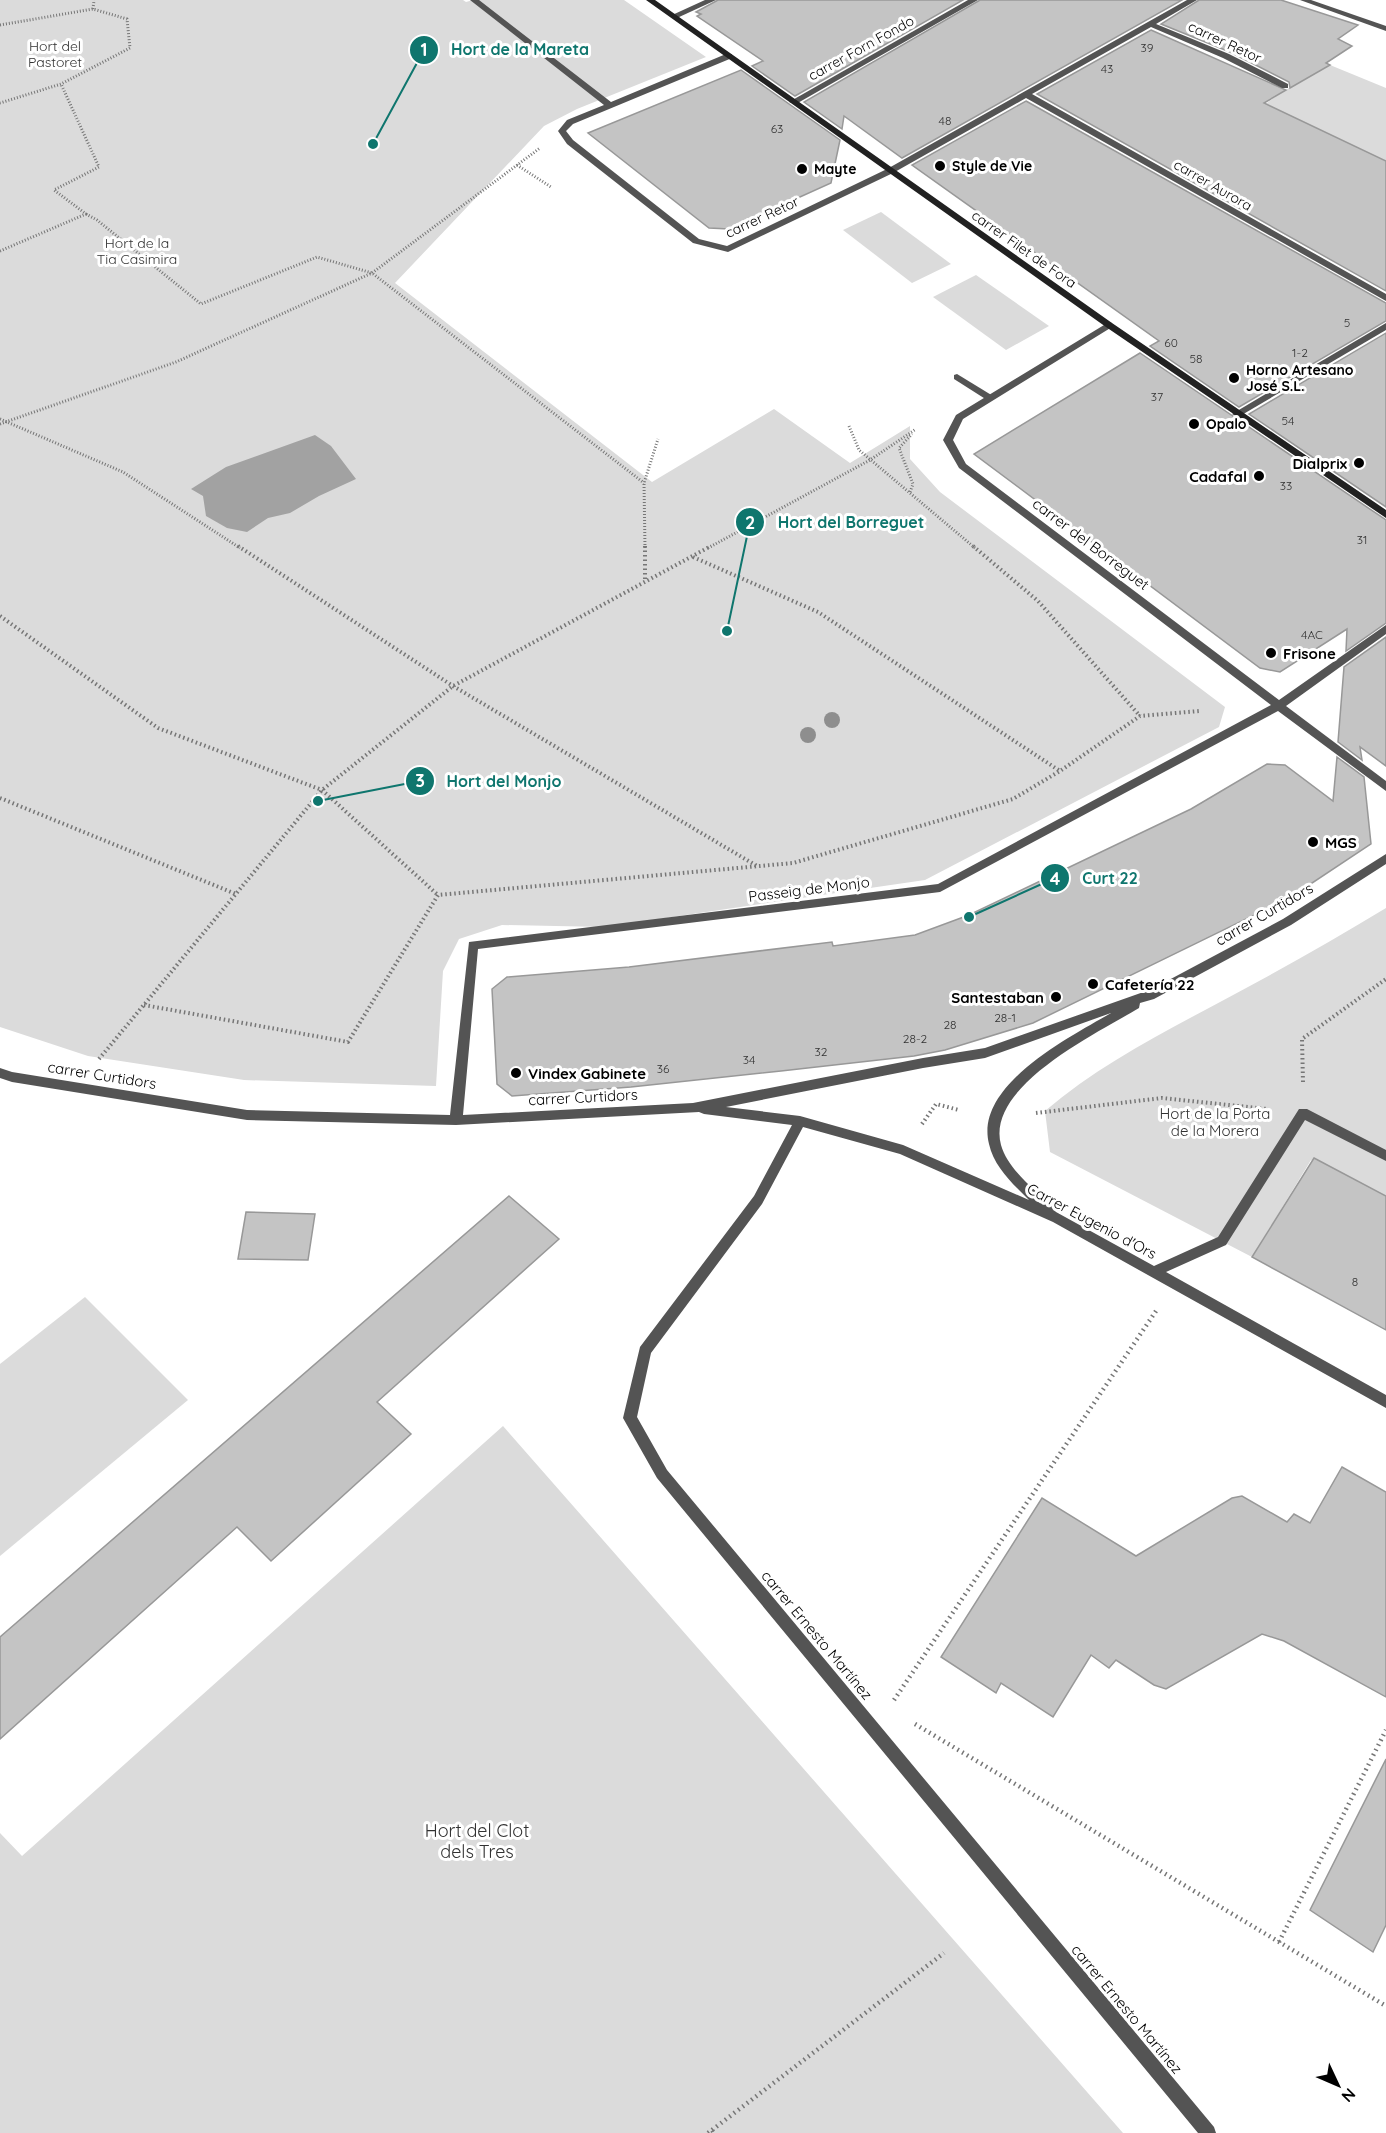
<svg xmlns="http://www.w3.org/2000/svg" width="1386" height="2133" font-family="Quicksand,sans-serif">
	<rect width="100%" height="100%" fill="#fff"/>
	<g fill="#dbdbdb">
		<path d="M 0,0 L 463,0 L 466,2 L 473,0 L 624,0 L 706,57 L 577,109 L 544,126 L 395,283 L 652,482 L 774,409 L 850,463 L 910,426 L 910,459 L 940,492 L 1225,707 L 1219,727 L 925,880 L 604,927 L 502,925 L 459,939 L 443,971 L 436,1086 L 244,1080 L 88,1056 L 0,1027 Z"/>
		<path d="M 1330,65 L 1386,88 L 1386,172 L 1354,146 L 1289,115 L 1240,151 L 1201,150 L 1282,92 Z"/>
		<path d="M 881,212 L 951,264 L 912,283 L 843,230 Z"/>
		<path d="M 976,275 L 1049,326 L 1006,350 L 933,297 Z"/>
		<path d="M 1386,908 L 1386,1200 L 1311,1160 L 1252,1257 L 1050,1152 L 1045,1111 C 1101,1063 1170,1029 1235,994 C 1286,967 1336,938 1386,908 Z"/>
		<path d="M 85,1297 L 188,1400 L 0,1556 L 0,1364 Z"/>
		<path d="M 503,1426 L 1123,2133 L 0,2133 L 0,1833 L 22,1856 Z"/>
	</g>
	<path fill="#a2a2a2" d="M 315,435 L 331,446 L 356,479 L 319,496 L 290,513 L 268,518 L 247,532 L 227,528 L 206,516 L 203,496 L 191,489 L 226,467 Z"/>
	<g fill="#c4c4c4" stroke="#989898" stroke-width="1.5">
		<path d="M 718,0 L 963,0 L 795,96 L 752,66 L 763,61 L 697,16 L 701,14 L 696,12 Z"/>
		<path d="M 980,0 L 1182,0 L 902,158 L 844,116 L 842,129 L 804,102 Z"/>
		<path d="M 1199,0 L 1281,0 L 1358,25 L 1338,39 L 1352,46 L 1326,63 L 1330,65 L 1290,88 L 1289,82 L 1230,52 L 1161,24 Z"/>
		<path d="M 1151,30 L 1286,90 L 1264,103 L 1386,161 L 1386,291 L 1037,94 Z"/>
		<path d="M 741,70 L 840,140 L 831,183 L 729,229 L 709,228 L 588,133 Z"/>
		<path d="M 1026,101 L 1386,303 L 1386,321 L 1239,407 L 1150,346 L 1159,341 L 912,165 Z"/>
		<path d="M 1386,333 L 1386,507 L 1249,414 Z"/>
		<path d="M 1140,353 L 1386,520 L 1386,623 L 1346,651 L 1347,629 L 1280,672 L 1260,668 L 974,454 Z"/>
		<path d="M 1386,637 L 1386,766 L 1360,747 L 1362,760 L 1338,742 L 1344,667 Z"/>
		<path d="M 1337,757 L 1364,777 L 1371,844 L 1291,897 L 1033,1023 L 945,1050 L 914,1056 L 781,1071 L 631,1087 L 512,1096 L 497,1084 L 492,989 L 507,977 L 629,967 L 832,942 L 833,946 L 915,935 L 969,915 L 1191,809 L 1267,764 L 1285,765 L 1333,801 Z"/>
		<path d="M 1314,1158 L 1386,1196 L 1386,1330 L 1252,1257 Z"/>
		<path d="M 509,1196 L 559,1239 L 377,1402 L 411,1434 L 271,1561 L 237,1527 L 0,1739 L 0,1637 Z"/>
		<path d="M 246,1212 L 315,1214 L 308,1260 L 238,1259 Z"/>
		<path d="M 1342,1467 L 1386,1492 L 1386,1697 L 1284,1641 L 1262,1634 L 1166,1689 L 1154,1685 L 1116,1660 L 1109,1668 L 1091,1655 L 1053,1717 L 1001,1683 L 996,1693 L 941,1657 L 1042,1498 L 1136,1556 L 1232,1498 L 1242,1496 L 1287,1522 L 1294,1514 L 1310,1523 Z"/>
		<path d="M 1386,1759 L 1386,1925 L 1373,1952 L 1310,1910 Z"/>
	</g>
	<g fill="none" stroke-linecap="round" stroke-linejoin="round">
		<g stroke="#767676" stroke-width="3" stroke-dasharray="1 2" stroke-linecap="butt">
			<path d="M 93,9 L 94,0"/>
			<path d="M 0,25 L 93,9 L 127,19 L 130,48 L 61,84 L 0,103"/>
			<path d="M 517,165 L 551,187"/>
			<path d="M 86,214 L 97,220 L 201,304 L 317,257 L 372,273 L 644,483"/>
			<path d="M 0,251 L 86,214 L 54,190 L 99,167 L 61,84"/>
			<path d="M 0,419 L 123,472 L 240,548"/>
			<path d="M 0,424 L 176,362 L 372,273 L 540,148"/>
			<path d="M 849,426 L 859,450 L 975,548"/>
			<path d="M 910,492 L 913,484 L 899,448 L 912,434"/>
			<path d="M 645,548 L 644,483 L 658,439"/>
			<path d="M 708,548 L 870,460 L 916,429"/>
		</g>
		<g stroke="#767676" stroke-width="4" stroke-dasharray="1.5 3" stroke-linecap="butt">
			<path d="M 238,546 L 453,686 L 757,866"/>
			<path d="M 645,546 L 645,582"/>
			<path d="M 973,546 L 1038,601 L 1140,716"/>
			<path d="M 693,557 L 818,612 L 1060,771"/>
			<path d="M 0,616 L 158,728 L 322,790 L 438,895"/>
			<path d="M 0,798 L 236,894"/>
			<path d="M 144,1005 L 348,1042 L 438,895 L 793,863 L 1013,799 L 1060,771 L 1140,716 L 1200,711"/>
			<path d="M 99,1059 L 322,790 L 453,686 L 711,546"/>
			<path d="M 1303,1082 L 1302,1039 L 1386,979"/>
			<path d="M 1036,1113 L 1162,1098 L 1267,1109"/>
			<path d="M 922,1124 L 936,1104 L 959,1110"/>
		</g>
		<g stroke="#767676" stroke-width="4.5" stroke-dasharray="1.5 4" stroke-linecap="butt">
			<path d="M 894,1700 L 1156,1311"/>
			<path d="M 915,1724 L 1386,2006"/>
			<path d="M 1279,1942 L 1386,1730"/>
			<path d="M 712,2130 L 944,1953"/>
			<path d="M 708,2133 L 712,2130 L 714,2133"/>
		</g>
		<path fill="#545454" fill-rule="evenodd" d="M 957,374 L 993,396 L 993,400 L 987,400 L 954,379 L 954,375 Z"/>
		<g fill="#545454" fill-rule="evenodd">
			<path d="M 470,0 L 479,0 L 611,102 L 726,54 L 732,54 L 732,58 L 573,124 L 566,131 L 573,140 L 699,239 L 727,246 L 887,169 L 1187,0 L 1197,0 L 1156,24 L 1229,54 L 1288,84 L 1288,88 L 1282,88 L 1223,58 L 1151,27 L 1032,94 L 1386,294 L 1386,301 L 1026,98 L 893,173 L 728,252 L 693,243 L 567,144 L 558,131 L 567,120 L 604,105 Z"/>
			<path d="M 705,0 L 716,0 L 677,18 L 670,16 Z"/>
			<path d="M 968,0 L 978,0 L 796,104 L 789,102 Z"/>
			<path d="M 1300,0 L 1311,0 L 1386,26 L 1386,31 Z"/>
			<path d="M 1109,322 L 1112,323 L 1112,327 L 963,419 L 953,440 L 966,464 L 1279,700 L 1386,625 L 1386,634 L 1286,706 L 1386,781 L 1386,791 L 1278,711 L 940,892 L 478,949 L 463,1115 L 693,1103 L 923,1058 L 985,1048 L 1152,989 L 1283,919 L 1386,854 L 1386,864 L 1291,925 L 1154,999 L 1140,1003 L 1139,1008 C 1098,1033 985,1086 1001,1145 C 1008,1170 1036,1191 1054,1207 L 1056,1212 L 1154,1266 L 1218,1237 L 1299,1109 L 1307,1109 L 1386,1150 L 1386,1161 L 1305,1120 L 1226,1245 L 1166,1272 L 1386,1395 L 1386,1408 L 1053,1222 L 900,1154 L 803,1127 L 762,1204 L 651,1353 L 637,1417 L 667,1470 L 1214,2127 L 1216,2133 L 1198,2133 L 657,1478 L 623,1418 L 640,1347 L 754,1196 L 792,1125 L 704,1114 L 699,1112 L 456,1125 L 247,1120 L 12,1082 L 0,1078 L 0,1068 L 12,1072 L 247,1110 L 450,1115 L 469,942 L 938,884 L 1271,705 L 959,468 L 943,440 L 956,415 ZM 1111,1013 C 1070,1037 974,1085 989,1144 C 994,1167 1013,1184 1029,1200 L 903,1145 L 800,1116 L 726,1107 L 923,1068 L 985,1058 Z"/>
			<path d="M 1386,323 L 1386,330 L 1240,416 L 1237,417 L 1232,414 Z"/>
		</g>
		<path fill="#212121" fill-rule="evenodd" d="M 646,0 L 655,0 L 1112,323 L 1386,510 L 1386,518 L 1106,327 Z"/>
	</g>
	<g fill="#8e8e8e">
		<circle cx="832" cy="720" r="8"/>
		<circle cx="808" cy="735" r="8"/>
	</g>
	<g fill="#000" stroke="#fff" stroke-width="2">
		<circle cx="940" cy="166" r="6"/>
		<circle cx="802" cy="169" r="6"/>
		<circle cx="1234" cy="378" r="6"/>
		<circle cx="1194" cy="424" r="6"/>
		<circle cx="1359" cy="463" r="6"/>
		<circle cx="1259" cy="476" r="6"/>
		<circle cx="1271" cy="653" r="6"/>
		<circle cx="1313" cy="842" r="6"/>
		<circle cx="1093" cy="984" r="6"/>
		<circle cx="1056" cy="997" r="6"/>
		<circle cx="516" cy="1073" r="6"/>
	</g>
	<g text-anchor="middle" dominant-baseline="central" stroke-width="6" stroke-linejoin="round" paint-order="stroke">
		<g font-size="12" fill="#313131">
			<text x="1147" y="47">39</text>
			<text x="1107" y="68">43</text>
			<text x="945" y="120">48</text>
			<text x="777" y="128">63</text>
			<text x="1347" y="322">5</text>
			<text x="1171" y="342">60</text>
			<text x="1300" y="352">1-2</text>
			<text x="1196" y="358">58</text>
			<text x="1157" y="396">37</text>
			<text x="1288" y="420">54</text>
			<text x="1286" y="485">33</text>
			<text x="1362" y="539">31</text>
			<text x="1312" y="634">4AC</text>
			<text x="1005" y="1017">28-1</text>
			<text x="950" y="1024">28</text>
			<text x="915" y="1038">28-2</text>
			<text x="821" y="1051">32</text>
			<text x="749" y="1059">34</text>
			<text x="663" y="1068">36</text>
			<text x="1355" y="1281">8</text>
		</g>
		<g font-size="14" fill="#000" stroke="#fff">
			<text transform="translate(1225 42) rotate(25)">carrer Retor</text>
			<text transform="translate(861 48) rotate(-29)">carrer Forn Fondo</text>
			<text transform="translate(1213 185) rotate(30)">carrer Aurora</text>
			<text transform="translate(762 217) rotate(-25)">carrer Retor</text>
			<text transform="translate(1024 249) rotate(35)">carrer Filet de Fora</text>
		</g>
		<g font-size="14" fill="#323232" stroke="#fff">
			<text x="55" y="46">Hort del<tspan x="55" dy="16">Pastoret</tspan></text>
			<text x="137" y="243">Hort de la<tspan x="137" dy="16">Tia Casimira</tspan></text>
		</g>
		<g font-size="14" font-weight="bold" fill="#000" stroke="#fff" text-anchor="start">
			<text x="952" y="166">Style de Vie</text>
			<text x="814" y="169">Mayte</text>
			<text x="1246" y="370">Horno Artesano<tspan x="1246" dy="16">José S.L.</tspan></text>
			<text x="1206" y="424">Opalo</text>
		</g>
		<g font-size="15" font-weight="bold" fill="#000" stroke="#fff" text-anchor="start">
			<text x="1347" y="463" text-anchor="end">Dialprix</text>
			<text x="1247" y="476" text-anchor="end">Cadafal</text>
			<text x="1283" y="653">Frisone</text>
			<text x="1325" y="842">MGS</text>
			<text x="1105" y="984">Cafetería 22</text>
			<text x="1044" y="997" text-anchor="end">Santestaban</text>
			<text x="528" y="1073">Vindex Gabinete</text>
		</g>
		<g font-size="15" fill="#000" stroke="#fff">
			<text transform="translate(1091 544) rotate(37)">carrer del Borreguet</text>
			<text transform="translate(809 889) rotate(-7)">Passeig de Monjo</text>
			<text transform="translate(1264 914) rotate(-30)">carrer Curtidors</text>
			<text transform="translate(102 1075) rotate(9)">carrer Curtidors</text>
			<text transform="translate(583 1097) rotate(-3)">carrer Curtidors</text>
			<text transform="translate(1092 1221) rotate(28)">Carrer Eugenio d'Ors</text>
			<text transform="translate(817 1635) rotate(50)">carrer Ernesto Martínez</text>
			<text transform="translate(1127 2009) rotate(50)">carrer Ernesto Martínez</text>
		</g>
		<g font-size="15" fill="#323232" stroke="#fff">
			<text x="1215" y="1113">Hort de la Porta<tspan x="1215" dy="17">de la Morera</tspan></text>
		</g>
		<g font-size="18" fill="#323232" stroke="#fff">
			<text x="477" y="1830">Hort del Clot<tspan x="477" dy="21">dels Tres</tspan></text>
		</g>
	</g>
	<path fill="none" stroke="#0f766e" stroke-width="2" d="M373 144L424 50M727 631L750 522M318 801L420 781M969 917L1055 878"/>
	<g fill="#0f766e" stroke="#fff" stroke-width="2">
		<circle cx="373" cy="144" r="6"/>
		<circle cx="727" cy="631" r="6"/>
		<circle cx="318" cy="801" r="6"/>
		<circle cx="969" cy="917" r="6"/>
		<circle cx="424" cy="50" r="15"/>
		<circle cx="750" cy="522" r="15"/>
		<circle cx="420" cy="781" r="15"/>
		<circle cx="1055" cy="878" r="15"/>
	</g>
	<g font-size="18" text-anchor="middle" font-weight="bold" fill="#fff">
		<text x="424" y="56">1</text>
		<text x="750" y="529">2</text>
		<text x="420" y="787">3</text>
		<text x="1055" y="885">4</text>
	</g>
	<g font-size="16" text-anchor="middle" font-weight="bold" fill="#0f766e" stroke="#fff" stroke-width="6" stroke-linejoin="round" paint-order="stroke">
		<text x="520" y="55">Hort de la Mareta</text>
		<text x="851" y="528">Hort del Borreguet</text>
		<text x="504" y="787">Hort del Monjo</text>
		<text x="1110" y="884">Curt 22</text>
	</g>
	<g transform="translate(1338 2085) rotate(134)" stroke="#ffffff" stroke-width="4.5" paint-order="stroke">
	<path d="M0-4.5L10 22L0 15L-10 22Z" fill="#000000"/>
	<text y="-9" font-size="16" font-weight="bold" text-anchor="middle" fill="#000000">N</text>
	</g>
</svg>
